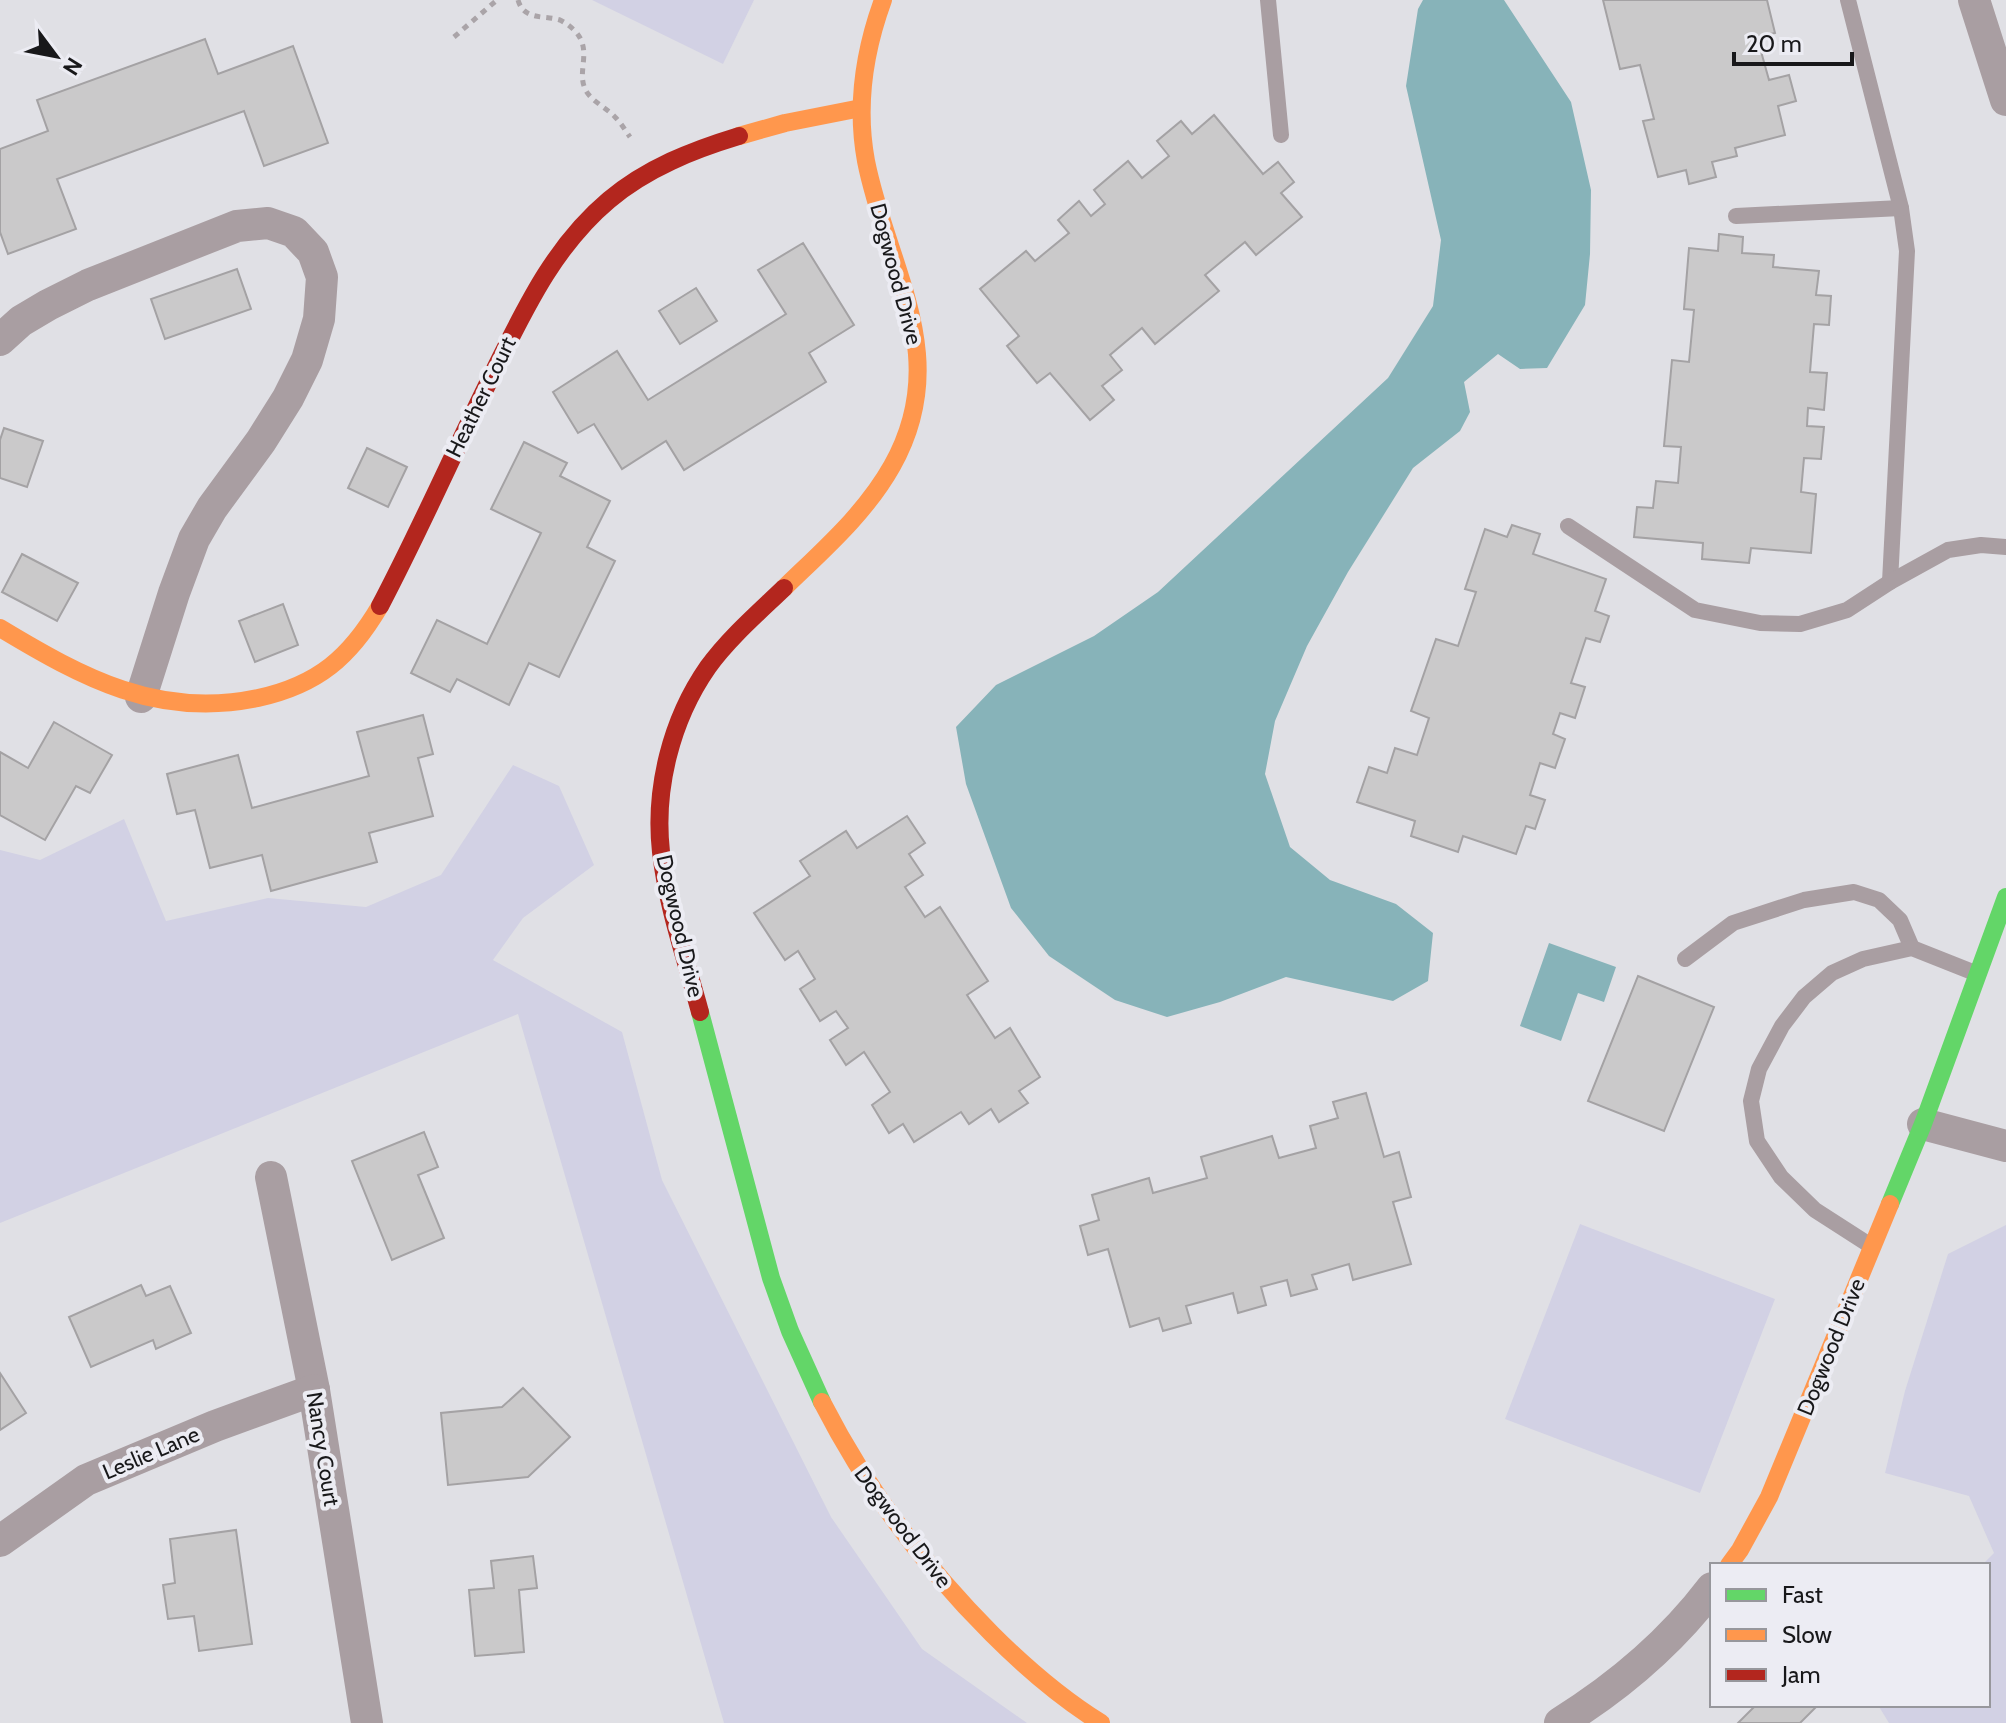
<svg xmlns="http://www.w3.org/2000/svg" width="2006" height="1723" font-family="Cabin,sans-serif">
	<rect width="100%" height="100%" fill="#e0e0e5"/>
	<g fill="#d2d1e4">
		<path d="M 592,0 L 754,0 L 723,64 Z"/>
		<path d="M 513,765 L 559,786 L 594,865 L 523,918 L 493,960 L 622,1032 L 662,1180 L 831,1517 L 922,1649 L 1027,1723 L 724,1723 L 518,1014 L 0,1223 L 0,850 L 40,860 L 124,819 L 166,921 L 268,898 L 366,907 L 441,875 Z"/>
		<path d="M 1580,1224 L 1775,1299 L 1700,1493 L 1505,1419 Z"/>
		<path d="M 2006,1225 L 2006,1723 L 1889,1723 L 1878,1705 L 1988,1705 L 1988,1565 L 1982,1565 L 1994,1553 L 1969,1496 L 1885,1473 L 1905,1391 L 1948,1254 Z"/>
	</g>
	<g fill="#87b3b9">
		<path d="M 1423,0 L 1504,0 L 1571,102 L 1591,190 L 1590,254 L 1585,305 L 1547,368 L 1520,369 L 1498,354 L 1464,382 L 1470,412 L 1460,431 L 1413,468 L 1348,572 L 1307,646 L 1275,721 L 1265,774 L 1290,847 L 1330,880 L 1396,904 L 1433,933 L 1428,981 L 1393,1001 L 1286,977 L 1220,1002 L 1167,1017 L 1115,1000 L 1049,956 L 1011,908 L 966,784 L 956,727 L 996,685 L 1094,636 L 1158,592 L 1388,378 L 1433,306 L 1441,240 L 1406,86 L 1418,9 Z"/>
		<path d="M 1549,943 L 1616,967 L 1604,1002 L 1578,993 L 1561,1041 L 1520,1026 Z"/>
	</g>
	<g fill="#cac9ca" stroke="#a4a2a4" stroke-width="2">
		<path d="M 1603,0 L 1767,0 L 1775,33 L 1757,37 L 1769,80 L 1789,75 L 1796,101 L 1778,106 L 1785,135 L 1735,148 L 1737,156 L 1712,162 L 1716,177 L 1689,184 L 1686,170 L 1658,177 L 1643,121 L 1654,119 L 1640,65 L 1620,69 Z"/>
		<path d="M 205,39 L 218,74 L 293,46 L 328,143 L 264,166 L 244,111 L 57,179 L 76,229 L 8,254 L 0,232 L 0,149 L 48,131 L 37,100 Z"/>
		<path d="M 1214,115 L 1263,174 L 1278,162 L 1294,182 L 1281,193 L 1302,217 L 1256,255 L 1245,242 L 1205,275 L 1219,291 L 1155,344 L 1142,328 L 1110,355 L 1122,370 L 1102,386 L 1114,400 L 1090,420 L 1050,373 L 1037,383 L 1007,346 L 1019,336 L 980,289 L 1026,251 L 1035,261 L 1069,233 L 1058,220 L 1079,201 L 1091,216 L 1105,204 L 1094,190 L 1128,161 L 1142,178 L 1169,156 L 1157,141 L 1181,121 L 1192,134 Z"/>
		<path d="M 1719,234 L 1743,237 L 1742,253 L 1774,255 L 1773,267 L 1819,271 L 1816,295 L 1831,296 L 1829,325 L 1814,324 L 1810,372 L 1827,373 L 1824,410 L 1808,408 L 1807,426 L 1824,427 L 1821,459 L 1804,458 L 1801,492 L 1816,494 L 1811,553 L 1751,548 L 1749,563 L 1702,559 L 1703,543 L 1634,537 L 1637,507 L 1653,508 L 1656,481 L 1678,483 L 1681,447 L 1664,446 L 1672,360 L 1689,362 L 1694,310 L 1684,309 L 1689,248 L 1718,251 Z"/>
		<path d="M 803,243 L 854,325 L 809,353 L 826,382 L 684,470 L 666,441 L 622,469 L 594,424 L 578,433 L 553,392 L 617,351 L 648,400 L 786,314 L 758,270 Z"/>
		<path d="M 237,269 L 251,309 L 165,339 L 151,299 Z"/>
		<path d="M 696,288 L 717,321 L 680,344 L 659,311 Z"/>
		<path d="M 4,428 L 43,441 L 27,487 L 0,478 L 0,440 Z"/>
		<path d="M 524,442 L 567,463 L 560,476 L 610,501 L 587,547 L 615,561 L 559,677 L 529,663 L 509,705 L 457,679 L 450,692 L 411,673 L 437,620 L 487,644 L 541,533 L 491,509 Z"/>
		<path d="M 367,448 L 407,467 L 388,507 L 348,488 Z"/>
		<path d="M 1512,525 L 1540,534 L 1533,554 L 1606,579 L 1595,611 L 1609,616 L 1600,642 L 1586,638 L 1571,683 L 1585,687 L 1575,718 L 1560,713 L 1553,734 L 1565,739 L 1555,768 L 1540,763 L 1530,795 L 1545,800 L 1535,829 L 1526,826 L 1516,854 L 1463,836 L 1458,852 L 1411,836 L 1415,821 L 1357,802 L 1369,767 L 1387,773 L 1395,748 L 1417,755 L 1429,718 L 1411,711 L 1436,639 L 1458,646 L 1476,592 L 1465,589 L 1485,529 L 1507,537 Z"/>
		<path d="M 22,554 L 78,583 L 57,621 L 2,592 Z"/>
		<path d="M 283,604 L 298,645 L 255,662 L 239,621 Z"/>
		<path d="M 423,715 L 433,754 L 418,758 L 433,816 L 369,833 L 377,862 L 271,891 L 262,855 L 210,868 L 195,810 L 177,814 L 167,774 L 238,755 L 252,808 L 369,776 L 357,732 Z"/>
		<path d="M 54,722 L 112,755 L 90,793 L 76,786 L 45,840 L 0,815 L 0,752 L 28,768 Z"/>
		<path d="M 907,816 L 925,843 L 909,854 L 923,875 L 905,887 L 925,917 L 940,907 L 988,981 L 967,995 L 995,1038 L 1010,1028 L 1040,1077 L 1019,1091 L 1028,1103 L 999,1122 L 991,1109 L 969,1124 L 961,1112 L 914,1142 L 903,1124 L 889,1133 L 872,1105 L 890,1092 L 864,1052 L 846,1065 L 830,1040 L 848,1028 L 836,1011 L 820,1021 L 800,989 L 815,979 L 798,951 L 785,960 L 754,913 L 810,876 L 800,861 L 846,831 L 857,848 Z"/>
		<path d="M 1638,976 L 1714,1007 L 1664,1131 L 1588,1101 Z"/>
		<path d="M 1366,1093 L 1384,1157 L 1399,1152 L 1411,1197 L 1393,1202 L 1411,1264 L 1353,1280 L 1349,1264 L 1312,1275 L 1317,1289 L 1291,1296 L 1287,1280 L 1261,1287 L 1266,1305 L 1238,1313 L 1233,1293 L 1186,1306 L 1191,1323 L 1163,1331 L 1159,1318 L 1130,1327 L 1108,1249 L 1088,1255 L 1080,1226 L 1099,1220 L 1092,1195 L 1149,1178 L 1153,1193 L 1207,1178 L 1201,1157 L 1272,1136 L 1279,1158 L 1316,1148 L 1310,1126 L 1338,1118 L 1333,1102 Z"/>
		<path d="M 424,1132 L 438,1167 L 418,1175 L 444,1238 L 392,1260 L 352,1161 Z"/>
		<path d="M 141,1285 L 146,1296 L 170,1286 L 191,1333 L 156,1349 L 153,1340 L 91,1367 L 69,1317 Z"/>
		<path d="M 0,1373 L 26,1413 L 0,1430 Z"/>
		<path d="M 523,1388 L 570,1437 L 528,1477 L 448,1485 L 441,1413 L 502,1407 Z"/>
		<path d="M 236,1530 L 252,1644 L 199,1651 L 194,1616 L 168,1619 L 163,1585 L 175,1583 L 170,1539 Z"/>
		<path d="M 533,1556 L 537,1588 L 519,1590 L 524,1652 L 475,1656 L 469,1590 L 494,1588 L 491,1561 Z"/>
		<path d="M 1756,1705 L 1818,1705 L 1800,1723 L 1738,1723 Z"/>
	</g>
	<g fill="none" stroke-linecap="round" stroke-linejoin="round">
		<g stroke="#aaa4a8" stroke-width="5" stroke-dasharray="6 6" stroke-linecap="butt">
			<path d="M 518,0 C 524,21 544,15 560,20 C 566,23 571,27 575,31 C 592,49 578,69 584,86 C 588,100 606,107 615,117 C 621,123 625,130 630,137"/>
			<path d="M 454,37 L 497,0"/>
		</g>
		<g stroke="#a99ea2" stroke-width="16">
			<path d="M 1268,0 L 1281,135"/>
			<path d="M 1848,0 L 1901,208 L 1907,251 L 1890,582"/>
			<path d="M 1736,216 L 1901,208"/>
			<path d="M 1568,526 L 1695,610 L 1760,623 L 1800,624 L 1847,610 L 1890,582 L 1948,550 L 1981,545 L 2006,547"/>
			<path d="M 1685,959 L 1733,923 L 1804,900 L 1854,892 L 1879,900 L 1900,920 L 1912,948"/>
			<path d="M 1871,1246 L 1815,1210 L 1781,1177 L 1757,1141 L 1751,1101 L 1759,1069 L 1782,1026 L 1804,997 L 1832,973 L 1863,959 L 1912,948 L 1975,973"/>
		</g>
		<g stroke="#a99ea2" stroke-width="32">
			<path d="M 1974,0 L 2006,100"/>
			<path d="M 0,340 L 21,321 L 48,305 L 88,285 L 237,226 L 268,223 L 294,232 L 313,252 L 322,277 L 319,319 L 307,360 L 288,398 L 261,441 L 212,508 L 194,539 L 174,593 L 141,697"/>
			<path d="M 1923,1124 L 2006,1146"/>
			<path d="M 271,1177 L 314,1390 L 367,1723"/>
			<path d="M 0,1541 L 86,1480 L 215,1426 L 314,1390"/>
			<path d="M 1560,1723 C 1618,1687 1671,1642 1712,1588"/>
		</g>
		<g stroke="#63d668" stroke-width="18">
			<path d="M 700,1012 L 771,1278 L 790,1331 L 822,1402"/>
			<path d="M 1890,1204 L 1923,1124 L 2006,897"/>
		</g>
		<g stroke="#ff974d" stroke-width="18">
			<path d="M 739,136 L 785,123 L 861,108"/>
			<path d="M 784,588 C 823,550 865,514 892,466 C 954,356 887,268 866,161 C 856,107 864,52 883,0"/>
			<path d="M 0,628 C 83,678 158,719 258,698 C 318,685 350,657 380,606"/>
			<path d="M 822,1402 C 866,1488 923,1565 992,1634 C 1025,1667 1061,1698 1101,1723"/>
			<path d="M 1729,1565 L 1740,1550 L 1769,1497 L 1890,1204"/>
		</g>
		<g stroke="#b3261e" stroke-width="18">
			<path d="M 380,606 C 420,530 454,452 492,375 C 524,311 553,247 609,200 C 647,168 693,150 739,136"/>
			<path d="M 700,1012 C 686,960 667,906 661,852 C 654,789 671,720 708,667 C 729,638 758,613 784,588"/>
		</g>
	</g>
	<g text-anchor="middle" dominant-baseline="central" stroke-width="8" stroke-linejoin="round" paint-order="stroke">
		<g font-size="22" fill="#18181a" stroke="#ececf3">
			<text transform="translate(896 274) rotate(75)">Dogwood Drive</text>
			<text transform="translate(481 397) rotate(-64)">Heather Court</text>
			<text transform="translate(680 926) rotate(77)">Dogwood Drive</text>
			<text transform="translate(1831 1347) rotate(-68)">Dogwood Drive</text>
			<text transform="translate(323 1449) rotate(81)">Nancy Court</text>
			<text transform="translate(151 1453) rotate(-23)">Leslie Lane</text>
			<text transform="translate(903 1527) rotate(53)">Dogwood Drive</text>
		</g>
	</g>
	<rect x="1710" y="1563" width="280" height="144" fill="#ececf3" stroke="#97979c" stroke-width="2"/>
	<rect x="1726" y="1589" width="40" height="12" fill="#63d668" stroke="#97979c" stroke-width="2"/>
	<text x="1782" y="1603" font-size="24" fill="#18181a">Fast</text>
	<rect x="1726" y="1629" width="40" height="12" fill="#ff974d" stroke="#97979c" stroke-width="2"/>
	<text x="1782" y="1643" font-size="24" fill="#18181a">Slow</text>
	<rect x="1726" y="1669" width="40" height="12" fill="#b3261e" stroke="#97979c" stroke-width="2"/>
	<text x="1782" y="1683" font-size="24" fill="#18181a">Jam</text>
	<g transform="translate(56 56) rotate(122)" stroke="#ececf3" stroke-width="6" paint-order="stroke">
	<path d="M0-6L14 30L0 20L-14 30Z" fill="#18181a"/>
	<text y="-12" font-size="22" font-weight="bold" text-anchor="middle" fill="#18181a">N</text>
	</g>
	<path d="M1734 52v12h118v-12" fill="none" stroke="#18181a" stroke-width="4"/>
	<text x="1746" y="52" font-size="24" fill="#18181a" stroke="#ececf3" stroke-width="6" paint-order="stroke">20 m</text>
</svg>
